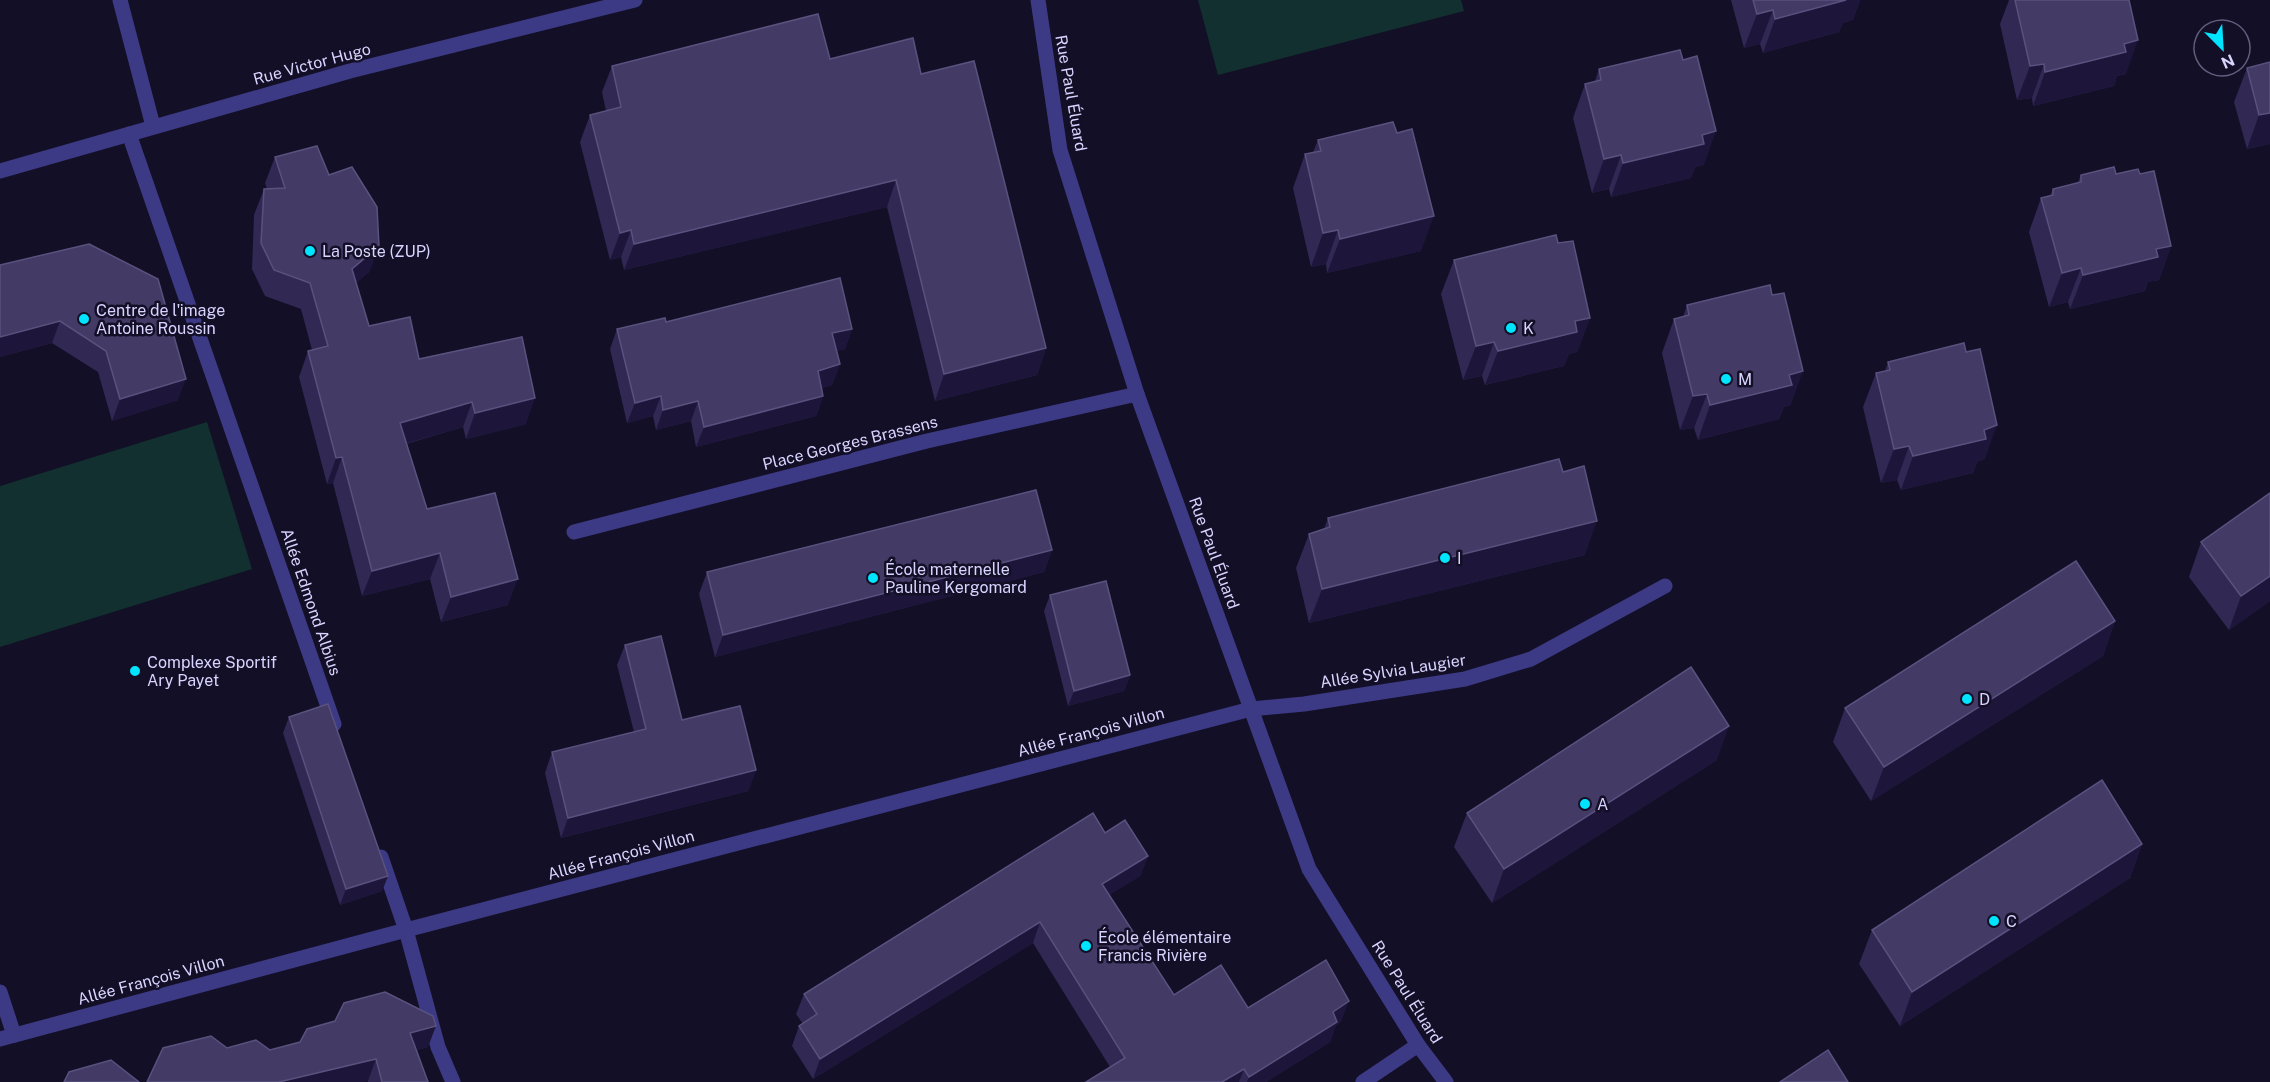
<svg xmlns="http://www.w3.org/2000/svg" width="2270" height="1082" font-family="'Public Sans',sans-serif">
	<rect width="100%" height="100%" fill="#130f26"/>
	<g fill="#12302f">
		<path d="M 1198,0 L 1461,0 L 1464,11 L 1218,75 Z"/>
		<path d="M 207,422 L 252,569 L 0,647 L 0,486 Z"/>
	</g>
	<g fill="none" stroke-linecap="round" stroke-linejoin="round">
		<g stroke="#3d3a85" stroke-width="15">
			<path d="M 120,0 L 153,126"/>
			<path d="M 129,134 L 334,724"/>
			<path d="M 574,532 L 927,441 L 1137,394"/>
			<path d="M 381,857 L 406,930 L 438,1047 L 453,1082"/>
			<path d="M 0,992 L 14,1035"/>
			<path d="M 0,1039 L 406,930 L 1251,709 L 1304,704 L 1465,679 L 1531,659 L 1665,586"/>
			<path d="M 1363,1082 L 1418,1045"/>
		</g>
		<g stroke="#3d3a85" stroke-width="15">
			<path d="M 1038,0 L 1060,150 L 1137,394 L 1309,869 L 1418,1045 L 1446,1082"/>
			<path d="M 0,171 L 350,71 L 635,0"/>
		</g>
	</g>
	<g fill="#312854">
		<path d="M 1731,0 L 1860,0 L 1853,20 L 1843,23 L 1839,32 L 1763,53 L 1760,44 L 1744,48 Z"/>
		<path d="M 2009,0 L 2129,0 L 2126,74 L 2117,76 L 2114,86 L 2033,106 L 2032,98 L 2017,100 L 2000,24 Z"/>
		<path d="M 830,59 L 921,74 L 1046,348 L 1037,375 L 935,401 L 887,207 L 624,270 L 621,257 L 610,260 L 580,142 L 590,115 L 606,111 L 602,92 L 612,66 Z"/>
		<path d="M 2247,68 L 2270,144 L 2247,149 L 2234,102 Z"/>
		<path d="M 1599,69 L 1704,165 L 1695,167 L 1691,178 L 1611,197 L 1609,189 L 1592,193 L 1573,118 L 1585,84 L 1595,81 Z"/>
		<path d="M 1318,140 L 1421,251 L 1327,273 L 1326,264 L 1311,267 L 1293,188 L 1305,154 L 1313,152 Z"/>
		<path d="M 275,157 L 329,175 L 379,246 L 369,272 L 356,283 L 369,326 L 419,359 L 526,424 L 466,439 L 463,427 L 406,444 L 427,509 L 508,605 L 441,622 L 430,579 L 362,596 L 333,483 L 327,484 L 299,377 L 308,351 L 312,350 L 301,309 L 265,296 L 252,269 L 254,215 L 264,189 L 267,189 L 265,183 Z"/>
		<path d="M 2116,174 L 2140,174 L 2171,246 L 2159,280 L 2148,282 L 2145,291 L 2070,309 L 2068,302 L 2049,307 L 2029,232 L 2041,198 L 2050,196 L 2053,189 L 2078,182 L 2081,175 Z"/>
		<path d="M 89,244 L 178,400 L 112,421 L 98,372 L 52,343 L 0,357 Z"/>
		<path d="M 1454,260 L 1590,318 L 1577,352 L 1569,354 L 1564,366 L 1485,385 L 1482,376 L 1463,380 L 1441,294 Z"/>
		<path d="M 1687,305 L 1791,405 L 1784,407 L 1779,419 L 1698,440 L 1694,428 L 1680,430 L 1662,353 L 1674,319 L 1683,317 Z"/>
		<path d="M 666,322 L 852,329 L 845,349 L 836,351 L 840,364 L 832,385 L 822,388 L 823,396 L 816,416 L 696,447 L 691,421 L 656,430 L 653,416 L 627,423 L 610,349 L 617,329 Z"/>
		<path d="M 1888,362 L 1985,459 L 1977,462 L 1973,473 L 1901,490 L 1897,480 L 1881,483 L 1863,407 L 1876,373 L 1885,371 Z"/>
		<path d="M 1328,518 L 1585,555 L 1309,623 L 1296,568 L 1309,534 L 1324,529 Z"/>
		<path d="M 2201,542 L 2270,601 L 2229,630 L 2189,577 Z"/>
		<path d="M 1052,550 L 1044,572 L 715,657 L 699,594 L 707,572 Z"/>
		<path d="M 1050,595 L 1130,675 L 1124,691 L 1068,706 L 1044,611 Z"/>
		<path d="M 2115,621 L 2103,656 L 1871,801 L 1833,742 L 1845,708 Z"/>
		<path d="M 625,645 L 682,720 L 756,770 L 748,791 L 561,838 L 545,773 L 552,752 L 634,732 L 617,665 Z"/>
		<path d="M 289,717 L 388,876 L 382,891 L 340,905 L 283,733 Z"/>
		<path d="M 1717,760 L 1492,903 L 1454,847 L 1467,813 Z"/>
		<path d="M 1105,833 L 1148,856 L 1140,876 L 1109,895 L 1174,995 L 1248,1008 L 1341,1022 L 1336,1025 L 1330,1042 L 1266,1082 L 1086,1082 L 1110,1067 L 1033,943 L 813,1079 L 792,1046 L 799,1026 L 803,1024 L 796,1014 L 804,994 Z"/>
		<path d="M 2142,844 L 2130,878 L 1900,1026 L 1859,964 L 1872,930 Z"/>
		<path d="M 428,1047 L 417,1050 L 428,1082 L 368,1082 L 368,1081 L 227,1048 L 270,1050 Z"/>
	</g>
	<g fill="#1d163a">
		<path d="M 1846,0 L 1860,0 L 1853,20 L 1843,23 L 1839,32 L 1763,53 L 1775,19 Z"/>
		<path d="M 1773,10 L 1760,44 L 1744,48 L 1757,14 Z"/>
		<path d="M 2138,40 L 2126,74 L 2117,76 L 2114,86 L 2033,106 L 2045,72 L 2124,44 Z"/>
		<path d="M 2044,64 L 2032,98 L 2017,100 L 2030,66 Z"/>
		<path d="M 2270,113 L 2270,144 L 2247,149 L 2259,115 Z"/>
		<path d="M 1716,131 L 1704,165 L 1695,167 L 1691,178 L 1611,197 L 1623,163 L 1702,135 Z"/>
		<path d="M 1621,155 L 1609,189 L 1592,193 L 1604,159 Z"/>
		<path d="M 896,180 L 887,207 L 624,270 L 634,244 Z"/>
		<path d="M 1434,216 L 1421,251 L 1327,273 L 1340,239 Z"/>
		<path d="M 631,230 L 621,257 L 610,260 L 620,233 Z"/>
		<path d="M 1338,230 L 1326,264 L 1311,267 L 1323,233 Z"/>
		<path d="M 379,246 L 369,272 L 343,295 L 352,269 Z"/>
		<path d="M 2171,246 L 2159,280 L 2148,282 L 2145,291 L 2070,309 L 2083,275 L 2156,249 Z"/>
		<path d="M 2081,268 L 2068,302 L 2049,307 L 2062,273 Z"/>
		<path d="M 1590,318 L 1577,352 L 1569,354 L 1564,366 L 1485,385 L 1498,351 L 1575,321 Z"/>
		<path d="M 60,321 L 52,343 L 0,357 L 0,337 Z"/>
		<path d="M 852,329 L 845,349 L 825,354 L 832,333 Z"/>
		<path d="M 1494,342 L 1482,376 L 1463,380 L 1476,346 Z"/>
		<path d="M 1046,348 L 1037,375 L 935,401 L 944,374 Z"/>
		<path d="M 840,364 L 832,385 L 811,391 L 818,371 Z"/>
		<path d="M 1803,371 L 1791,405 L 1784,407 L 1779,419 L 1698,440 L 1710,405 L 1789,375 Z"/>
		<path d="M 186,379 L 178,400 L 112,421 L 120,399 Z"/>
		<path d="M 1707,394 L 1694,428 L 1680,430 L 1693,396 Z"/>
		<path d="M 661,396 L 653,416 L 627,423 L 635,403 Z"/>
		<path d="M 823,396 L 816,416 L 696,447 L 704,427 Z"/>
		<path d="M 535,398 L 526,424 L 466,439 L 475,413 Z"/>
		<path d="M 698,401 L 691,421 L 656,430 L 663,410 Z"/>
		<path d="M 472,402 L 463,427 L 390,448 L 400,423 Z"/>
		<path d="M 1997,425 L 1985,459 L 1977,462 L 1973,473 L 1901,490 L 1913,456 Z"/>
		<path d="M 1909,446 L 1897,480 L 1881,483 L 1894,449 Z"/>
		<path d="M 342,457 L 333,483 L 327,484 L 336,458 Z"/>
		<path d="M 1597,521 L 1585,555 L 1309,623 L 1322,589 Z"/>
		<path d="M 1052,550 L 1044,572 L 715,657 L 723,635 Z"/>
		<path d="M 440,553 L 430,579 L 362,596 L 372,571 Z"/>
		<path d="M 2270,576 L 2270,601 L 2229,630 L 2241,596 Z"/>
		<path d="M 518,579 L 508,605 L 441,622 L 451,597 Z"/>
		<path d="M 2115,621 L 2103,656 L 1871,801 L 1884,767 Z"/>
		<path d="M 1130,675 L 1124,691 L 1068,706 L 1074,691 Z"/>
		<path d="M 1729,726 L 1717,760 L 1492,903 L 1504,869 Z"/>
		<path d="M 756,770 L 748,791 L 561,838 L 568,818 Z"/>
		<path d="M 2142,844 L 2130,878 L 1900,1026 L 1912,992 Z"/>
		<path d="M 1148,856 L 1140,876 L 1095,904 L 1102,884 Z"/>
		<path d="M 388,876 L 382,891 L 340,905 L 346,889 Z"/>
		<path d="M 1040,922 L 1033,943 L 813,1079 L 820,1059 Z"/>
		<path d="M 1349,1001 L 1341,1022 L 1336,1025 L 1330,1042 L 1266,1082 L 1247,1082 L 1249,1077 L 1333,1012 Z"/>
		<path d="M 436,1026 L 428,1047 L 402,1054 L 410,1033 Z"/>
		<path d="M 376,1059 L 368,1081 L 363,1082 L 279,1082 Z"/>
		<path d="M 1244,1069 L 1239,1082 L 1222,1082 Z"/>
	</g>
	<g fill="#433a66" stroke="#5a527e" stroke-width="1.5">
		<path d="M 1753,0 L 1846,0 L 1775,19 L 1773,10 L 1757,14 Z"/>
		<path d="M 2015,0 L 2129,0 L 2138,40 L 2124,44 L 2126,52 L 2045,72 L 2044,64 L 2030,66 Z"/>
		<path d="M 818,14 L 830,59 L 913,38 L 921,74 L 974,61 L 1046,348 L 944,374 L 896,180 L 634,244 L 631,230 L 620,233 L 590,115 L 621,107 L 612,66 Z"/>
		<path d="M 1680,50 L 1683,60 L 1697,56 L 1716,131 L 1702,135 L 1704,144 L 1623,163 L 1621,155 L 1604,159 L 1585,84 L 1601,80 L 1599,69 Z"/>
		<path d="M 2270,62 L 2270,113 L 2259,115 L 2247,68 Z"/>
		<path d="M 1393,122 L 1397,133 L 1412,129 L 1434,216 L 1340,239 L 1338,230 L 1323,233 L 1305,154 L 1321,151 L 1318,140 Z"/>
		<path d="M 317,146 L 329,175 L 352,167 L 377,207 L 379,246 L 352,269 L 369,326 L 410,317 L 419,359 L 522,337 L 535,398 L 475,413 L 472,402 L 400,423 L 427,509 L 495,493 L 518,579 L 451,597 L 440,553 L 372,571 L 342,457 L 336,458 L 308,351 L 328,346 L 310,283 L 274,270 L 261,243 L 264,189 L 285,188 L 275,157 Z"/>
		<path d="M 2114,167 L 2116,174 L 2138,169 L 2140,174 L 2154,171 L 2171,246 L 2156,249 L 2158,257 L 2083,275 L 2081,268 L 2062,273 L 2041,198 L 2053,195 L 2053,189 L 2081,182 L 2081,175 Z"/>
		<path d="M 1556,235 L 1558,243 L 1573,241 L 1590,318 L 1575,321 L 1577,332 L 1498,351 L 1494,342 L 1476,346 L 1454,260 Z"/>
		<path d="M 89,244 L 158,279 L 186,379 L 120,399 L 106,351 L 60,321 L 0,337 L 0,265 Z"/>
		<path d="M 840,278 L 852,329 L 832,333 L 840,364 L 818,371 L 823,396 L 704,427 L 698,401 L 663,410 L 661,396 L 635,403 L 617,329 L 665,318 L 666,322 Z"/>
		<path d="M 1770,285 L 1772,295 L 1784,293 L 1803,371 L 1789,375 L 1792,385 L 1710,405 L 1707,394 L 1693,396 L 1674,319 L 1689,315 L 1687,305 Z"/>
		<path d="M 1964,343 L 1966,352 L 1980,349 L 1997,425 L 1984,430 L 1986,439 L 1913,456 L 1909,446 L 1894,449 L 1876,373 L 1890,370 L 1888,362 Z"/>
		<path d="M 1559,459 L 1563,472 L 1584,466 L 1597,521 L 1322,589 L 1309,534 L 1330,527 L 1328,518 Z"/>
		<path d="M 1036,490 L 1052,550 L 723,635 L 707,572 Z"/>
		<path d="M 2270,493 L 2270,576 L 2241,596 L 2201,542 Z"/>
		<path d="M 2076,561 L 2115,621 L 1884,767 L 1845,708 Z"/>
		<path d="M 1106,581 L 1130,675 L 1074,691 L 1050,595 Z"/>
		<path d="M 661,636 L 682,720 L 740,706 L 756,770 L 568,818 L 552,752 L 646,729 L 625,645 Z"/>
		<path d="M 1691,667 L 1729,726 L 1504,869 L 1467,813 Z"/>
		<path d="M 328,704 L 388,876 L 346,889 L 289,717 Z"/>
		<path d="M 2102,780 L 2142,844 L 1912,992 L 1872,930 Z"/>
		<path d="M 1093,813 L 1105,833 L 1125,820 L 1148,856 L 1102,884 L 1174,995 L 1221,965 L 1248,1008 L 1326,960 L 1349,1001 L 1333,1012 L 1337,1022 L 1249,1077 L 1244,1069 L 1222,1082 L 1086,1082 L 1125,1058 L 1040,922 L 820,1059 L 799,1026 L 817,1014 L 804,994 Z"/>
		<path d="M 385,992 L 433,1016 L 436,1026 L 410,1033 L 428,1082 L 382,1082 L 376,1059 L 279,1082 L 147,1082 L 163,1048 L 211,1036 L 227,1048 L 256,1040 L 270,1050 L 300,1042 L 307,1029 L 335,1021 L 344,1003 Z"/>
		<path d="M 1828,1050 L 1848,1082 L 1780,1082 Z"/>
		<path d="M 111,1060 L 139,1082 L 64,1082 L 69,1072 Z"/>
	</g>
	<g fill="#00e5ff" stroke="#130f26" stroke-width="2">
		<circle cx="310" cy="251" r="6"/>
		<circle cx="84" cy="319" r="6"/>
		<circle cx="1511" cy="328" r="6"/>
		<circle cx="1726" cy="379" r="6"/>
		<circle cx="1445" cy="558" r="6"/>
		<circle cx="873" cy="578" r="6"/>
		<circle cx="135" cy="671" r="6"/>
		<circle cx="1967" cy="699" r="6"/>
		<circle cx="1585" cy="804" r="6"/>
		<circle cx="1994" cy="921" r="6"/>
		<circle cx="1086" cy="946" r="6"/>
	</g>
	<g text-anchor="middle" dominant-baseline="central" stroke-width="5" stroke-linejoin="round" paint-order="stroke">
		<g font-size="16" fill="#d9d4ff" stroke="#130f26">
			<text transform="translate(312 64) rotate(-15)">Rue Victor Hugo</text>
			<text transform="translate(1071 93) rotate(80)">Rue Paul Éluard</text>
			<text transform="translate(850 443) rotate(-14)">Place Georges Brassens</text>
			<text transform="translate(1214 553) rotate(70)">Rue Paul Éluard</text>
			<text transform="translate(311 602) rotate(71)">Allée Edmond Albius</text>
			<text transform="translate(1393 671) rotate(-9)">Allée Sylvia Laugier</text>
			<text transform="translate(1091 732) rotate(-15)">Allée François Villon</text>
			<text transform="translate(621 855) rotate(-15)">Allée François Villon</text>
			<text transform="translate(151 980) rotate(-15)">Allée François Villon</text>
			<text transform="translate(1407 992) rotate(58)">Rue Paul Éluard</text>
		</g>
		<g font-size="16" fill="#d9d4ff" stroke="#130f26" text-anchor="start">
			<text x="322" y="251">La Poste (ZUP)</text>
			<text x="96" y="310">Centre de l'image<tspan x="96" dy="18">Antoine Roussin</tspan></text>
			<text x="1523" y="328">K</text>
			<text x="1738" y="379">M</text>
			<text x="1457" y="558">I</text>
			<text x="885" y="569">École maternelle<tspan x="885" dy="18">Pauline Kergomard</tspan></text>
			<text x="147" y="662">Complexe Sportif<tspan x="147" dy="18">Ary Payet</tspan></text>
			<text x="1979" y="699">D</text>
			<text x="1597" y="804">A</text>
			<text x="2006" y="921">C</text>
			<text x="1098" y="937">École élémentaire<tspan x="1098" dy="18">Francis Rivière</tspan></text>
		</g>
	</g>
	<g transform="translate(2222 48) rotate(156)"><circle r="28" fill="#130f26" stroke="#625e7d" stroke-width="1.5"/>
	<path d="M0-4.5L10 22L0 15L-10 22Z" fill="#00e5ff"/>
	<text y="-9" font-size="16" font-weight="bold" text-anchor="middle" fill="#d9d4ff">N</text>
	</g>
</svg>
